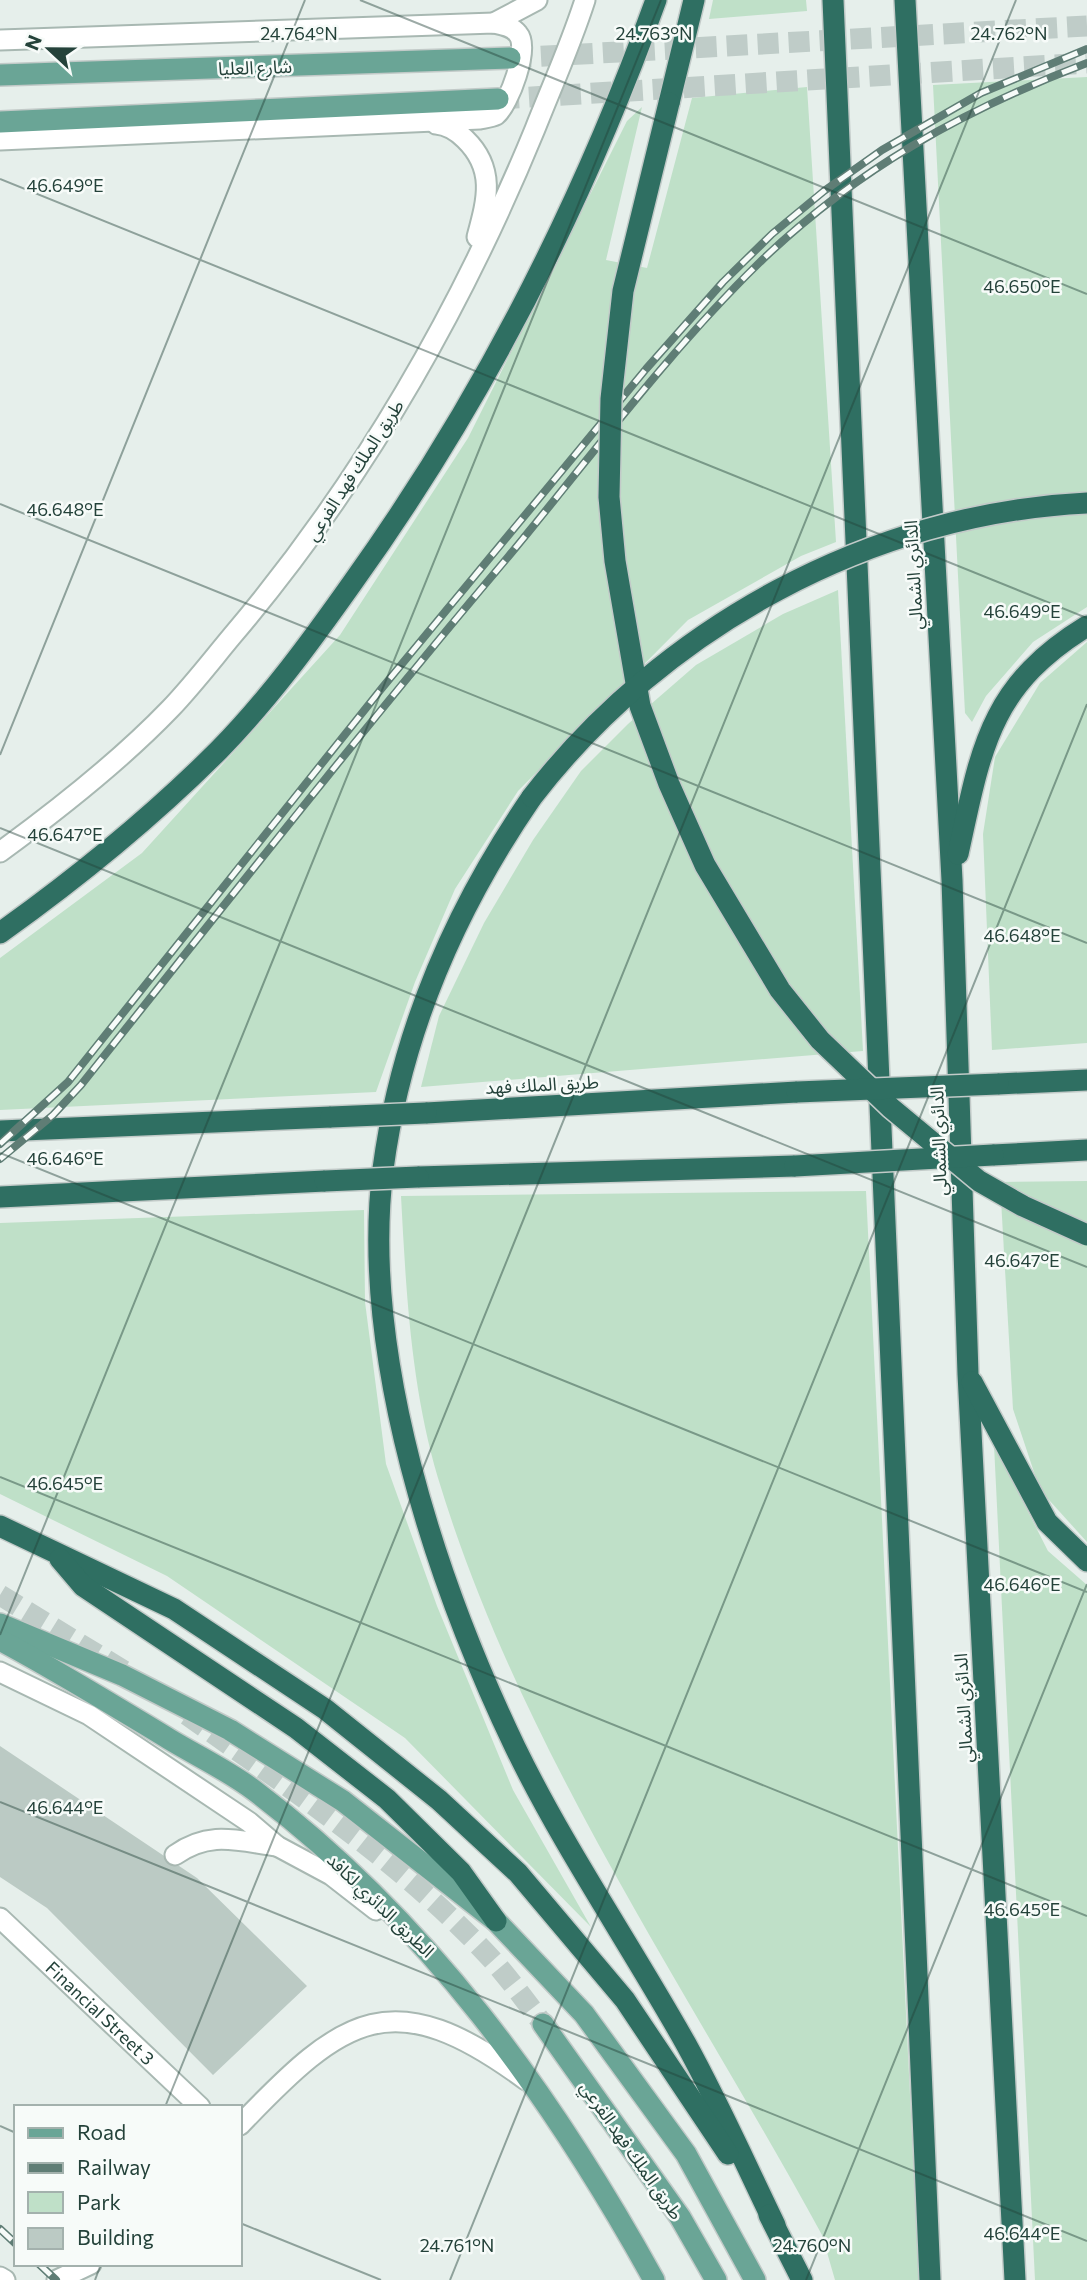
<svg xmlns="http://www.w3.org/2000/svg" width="1087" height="2280" font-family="Commissioner,'Noto Sans Arabic',sans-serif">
	<rect width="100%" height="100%" fill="#e6efeb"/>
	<g fill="#bfe0c8">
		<path d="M 713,0 L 806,0 L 807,11 L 709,19 Z"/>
		<path d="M 1087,77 L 1087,607 L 1033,642 L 986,696 L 972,722 L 965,713 L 933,85 Z"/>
		<path d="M 807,87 L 836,542 L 801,556 L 688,620 L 518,791 L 455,889 L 415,982 L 376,1092 L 0,1110 L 0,958 L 142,853 L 340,635 L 468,438 L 627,121 L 642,107 L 606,260 L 647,268 L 692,98 Z"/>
		<path d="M 838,590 L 863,1051 L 421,1087 L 439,1016 L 484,923 L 533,840 L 581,771 L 628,724 L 696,665 L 783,614 Z"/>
		<path d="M 1087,642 L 1087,1043 L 992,1050 L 983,834 L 995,757 L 1040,683 Z"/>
		<path d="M 1087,1181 L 1087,1542 L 1040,1490 L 1013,1409 L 1000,1182 Z"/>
		<path d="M 866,1191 L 919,2280 L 835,2280 L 822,2235 C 687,1988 520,1749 438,1478 C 411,1387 406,1291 401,1196 Z"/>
		<path d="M 364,1210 L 365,1302 L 386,1464 L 437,1606 L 513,1790 L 591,1927 L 405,1738 L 167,1576 L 0,1494 L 0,1223 Z"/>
		<path d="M 994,1445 L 1048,1551 L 1087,1585 L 1087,2280 L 1035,2280 Z"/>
	</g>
	<path fill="#bbcac4" d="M 0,1746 L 197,1878 L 307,1986 L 213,2075 L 47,1908 L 0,1877 Z"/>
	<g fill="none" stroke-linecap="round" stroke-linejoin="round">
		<g stroke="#bfccc8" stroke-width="21" stroke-dasharray="21 10" stroke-linecap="butt">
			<path d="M 510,58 L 1087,26"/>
			<path d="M 498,99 L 1087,63"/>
			<path d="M 0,1595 L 124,1671"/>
			<path d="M 187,1715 C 294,1791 409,1867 497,1965 C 513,1984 528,2004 543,2024"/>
		</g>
		<g stroke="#a8b8b2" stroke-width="23">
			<g id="minor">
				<path d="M 494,23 L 537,0"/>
				<path d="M 0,40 L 494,23 C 503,25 512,26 518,34 C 530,48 509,104 496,115 C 492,117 485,118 480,119 L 0,140"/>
				<path d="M 436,124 C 448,125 457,131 465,139 C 496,169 487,200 477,237"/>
				<path d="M 0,852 C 59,809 119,762 170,709 C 192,686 212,660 232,636 C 360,485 460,312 535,129 C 552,86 571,44 585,0"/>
				<path d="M 0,1672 L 89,1715 L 249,1822 L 277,1846 L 331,1875 L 376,1910"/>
				<path d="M 175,1855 C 210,1830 238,1841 277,1846"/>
				<path id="s1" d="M 0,1918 L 200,2107"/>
				<path d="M 240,2125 C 344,2016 392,1981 526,2080"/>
				<path d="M 0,2277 L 5,2280"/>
				<path d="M 57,2280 L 91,2264"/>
			</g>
		</g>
		<g stroke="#c2cac8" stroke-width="24">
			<g id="major">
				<path d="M 0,75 L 510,58"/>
				<path d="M 0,122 L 498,99"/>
				<path d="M 0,1624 L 122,1675 L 230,1730 L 343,1801 L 496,1921 L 584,2014 L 686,2154 L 755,2280"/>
				<path d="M 0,1640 C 58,1671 113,1705 169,1739 C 197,1756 229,1771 255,1791 C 427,1921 551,2094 654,2280"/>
				<path d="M 543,2024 L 680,2217 L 716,2280"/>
			</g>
		</g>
		<g stroke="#c2cac8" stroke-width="24">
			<g id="highway">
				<path d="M 833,0 L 930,2280"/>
				<path d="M 905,0 L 952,880 L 968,1374 L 1015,2280"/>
				<path d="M 669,103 L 694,0"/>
				<path d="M 532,797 C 455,909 401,1034 383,1169 C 360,1354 436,1582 515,1747 C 565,1850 630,1944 686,2044 C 718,2102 746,2165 775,2225"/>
				<path d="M 958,854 C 981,749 989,686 1087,626"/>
				<path d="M 0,933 C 77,878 152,817 219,750 C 269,699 312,640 353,582 C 482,402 581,208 656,0"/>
				<path d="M 998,1084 L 1087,1080"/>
				<path d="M 426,1113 L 797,1092"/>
				<path d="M 0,1131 L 331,1117"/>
				<path d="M 993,1155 L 1087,1150"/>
				<path d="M 418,1177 L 795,1166"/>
				<path d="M 0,1197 L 325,1181"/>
				<path d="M 972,1382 L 1047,1522 L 1087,1561"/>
				<path d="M 0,1526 L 174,1609 L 325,1709 L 439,1800 L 518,1873 L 625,2000 L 728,2154"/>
				<path d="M 60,1559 L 83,1586 L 296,1728 L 387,1799 L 461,1872 L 496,1921"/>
				<path d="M 769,2215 L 802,2280"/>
			</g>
		</g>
		<use href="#minor" stroke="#fff" stroke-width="19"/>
		<use href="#major" stroke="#6aa596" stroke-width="21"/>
		<use href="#highway" stroke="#2f6f62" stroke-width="21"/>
		<g stroke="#5f7d75" stroke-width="8">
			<g id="rail">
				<path d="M 0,1144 L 68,1082 L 382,688 L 646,369 L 723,282 L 772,234 L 824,191 L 882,150 L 981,93 L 1087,49"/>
				<path d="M 0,1159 L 53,1115 L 81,1085 C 222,908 362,730 508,557 C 590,458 667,353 759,263 C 855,170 963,110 1087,63"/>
				<path d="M 0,2229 L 16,2244"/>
				<path d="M 39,2264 L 56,2280"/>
			</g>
		</g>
		<use href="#rail" stroke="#f7fbf9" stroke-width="5" stroke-dasharray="16" stroke-linecap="butt"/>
		<g stroke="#c2cac8" stroke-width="24" stroke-linecap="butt">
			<g id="highway-bridge">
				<path d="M 669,103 L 623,291 L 611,399 L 609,497 L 615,561 L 640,706 L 669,784 L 705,865 L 780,990 L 820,1040 L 891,1108 L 979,1181 L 1023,1206 L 1087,1235"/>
				<path d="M 532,797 C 663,627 872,513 1087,503"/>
				<path d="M 797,1092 L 998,1084"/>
				<path d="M 331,1117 L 426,1113"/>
				<path d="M 795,1166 L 993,1155"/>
				<path d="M 325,1181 L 418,1177"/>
			</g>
		</g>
		<use href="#highway-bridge" stroke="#2f6f62" stroke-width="21"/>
	</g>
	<path fill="none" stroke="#24423a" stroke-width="2" stroke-opacity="0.45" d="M 360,0 L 1087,294M 0,179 L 1087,618M 0,504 L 1087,943M 0,755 L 305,0M 0,828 L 1087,1267M 0,1153 L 1087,1592M 0,1477 L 1087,1916M 0,1635 L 661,0M 0,1802 L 1087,2241M 165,2107 L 1016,0M 0,2126 L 16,2133M 240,2223 L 381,2280M 95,2280 L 101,2264M 450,2280 L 1087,704M 806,2280 L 1087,1584"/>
	<g text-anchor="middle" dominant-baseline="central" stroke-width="5" stroke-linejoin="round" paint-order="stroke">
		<g font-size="18" fill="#24423a" stroke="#f7fbf9">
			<text transform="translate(255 67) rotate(-2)">شارع العليا</text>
			<text transform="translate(354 470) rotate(-57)">طريق الملك فهد الفرعي</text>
			<text transform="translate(913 575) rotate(-93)">الدائري الشمالي</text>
			<text transform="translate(542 1084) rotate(-3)">طريق الملك فهد</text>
			<text transform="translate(938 1141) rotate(-92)">الدائري الشمالي</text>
			<text transform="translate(963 1708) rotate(-93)">الدائري الشمالي</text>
			<text transform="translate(381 1905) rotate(44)">الطريق الدائري لكافد</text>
			<text stroke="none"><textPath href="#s1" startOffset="138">Financial Street 3</textPath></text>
			<text transform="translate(632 2150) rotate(55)">طريق الملك فهد الفرعي</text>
		</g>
	</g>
	<g font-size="18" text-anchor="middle" fill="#24423a" stroke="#f7fbf9" stroke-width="5" stroke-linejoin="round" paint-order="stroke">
		<text x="299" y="40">24.764°N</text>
		<text x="654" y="40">24.763°N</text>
		<text x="1009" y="40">24.762°N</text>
		<text x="65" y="192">46.649°E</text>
		<text x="1022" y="293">46.650°E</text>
		<text x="65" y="516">46.648°E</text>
		<text x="1022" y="618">46.649°E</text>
		<text x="65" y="841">46.647°E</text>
		<text x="1022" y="942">46.648°E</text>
		<text x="65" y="1165">46.646°E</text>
		<text x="1022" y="1267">46.647°E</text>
		<text x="65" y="1490">46.645°E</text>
		<text x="1022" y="1591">46.646°E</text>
		<text x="65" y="1814">46.644°E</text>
		<text x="1022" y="1916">46.645°E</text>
		<text x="1022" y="2240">46.644°E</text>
		<text x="457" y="2252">24.761°N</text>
		<text x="812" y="2252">24.760°N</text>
	</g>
	<rect x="14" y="2105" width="228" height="161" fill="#f7fbf9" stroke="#a3b1ad" stroke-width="2"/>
	<rect x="28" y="2128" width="35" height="10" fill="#6aa596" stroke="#a3b1ad" stroke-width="2"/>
	<text x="77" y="2140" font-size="21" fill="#24423a">Road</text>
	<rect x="28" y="2163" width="35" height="10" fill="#5f7d75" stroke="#a3b1ad" stroke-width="2"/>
	<text x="77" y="2175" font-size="21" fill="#24423a">Railway</text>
	<rect x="28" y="2192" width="35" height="21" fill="#bfe0c8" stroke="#a3b1ad" stroke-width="2"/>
	<text x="77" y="2210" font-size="21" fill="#24423a">Park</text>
	<rect x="28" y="2228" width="35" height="21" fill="#bbcac4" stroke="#a3b1ad" stroke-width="2"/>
	<text x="77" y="2245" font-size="21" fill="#24423a">Building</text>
	<g transform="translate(49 49) rotate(292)" stroke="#f7fbf9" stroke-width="5" paint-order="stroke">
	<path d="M0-5L12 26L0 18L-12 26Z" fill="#24423a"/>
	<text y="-10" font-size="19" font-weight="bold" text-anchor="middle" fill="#24423a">N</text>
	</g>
</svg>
